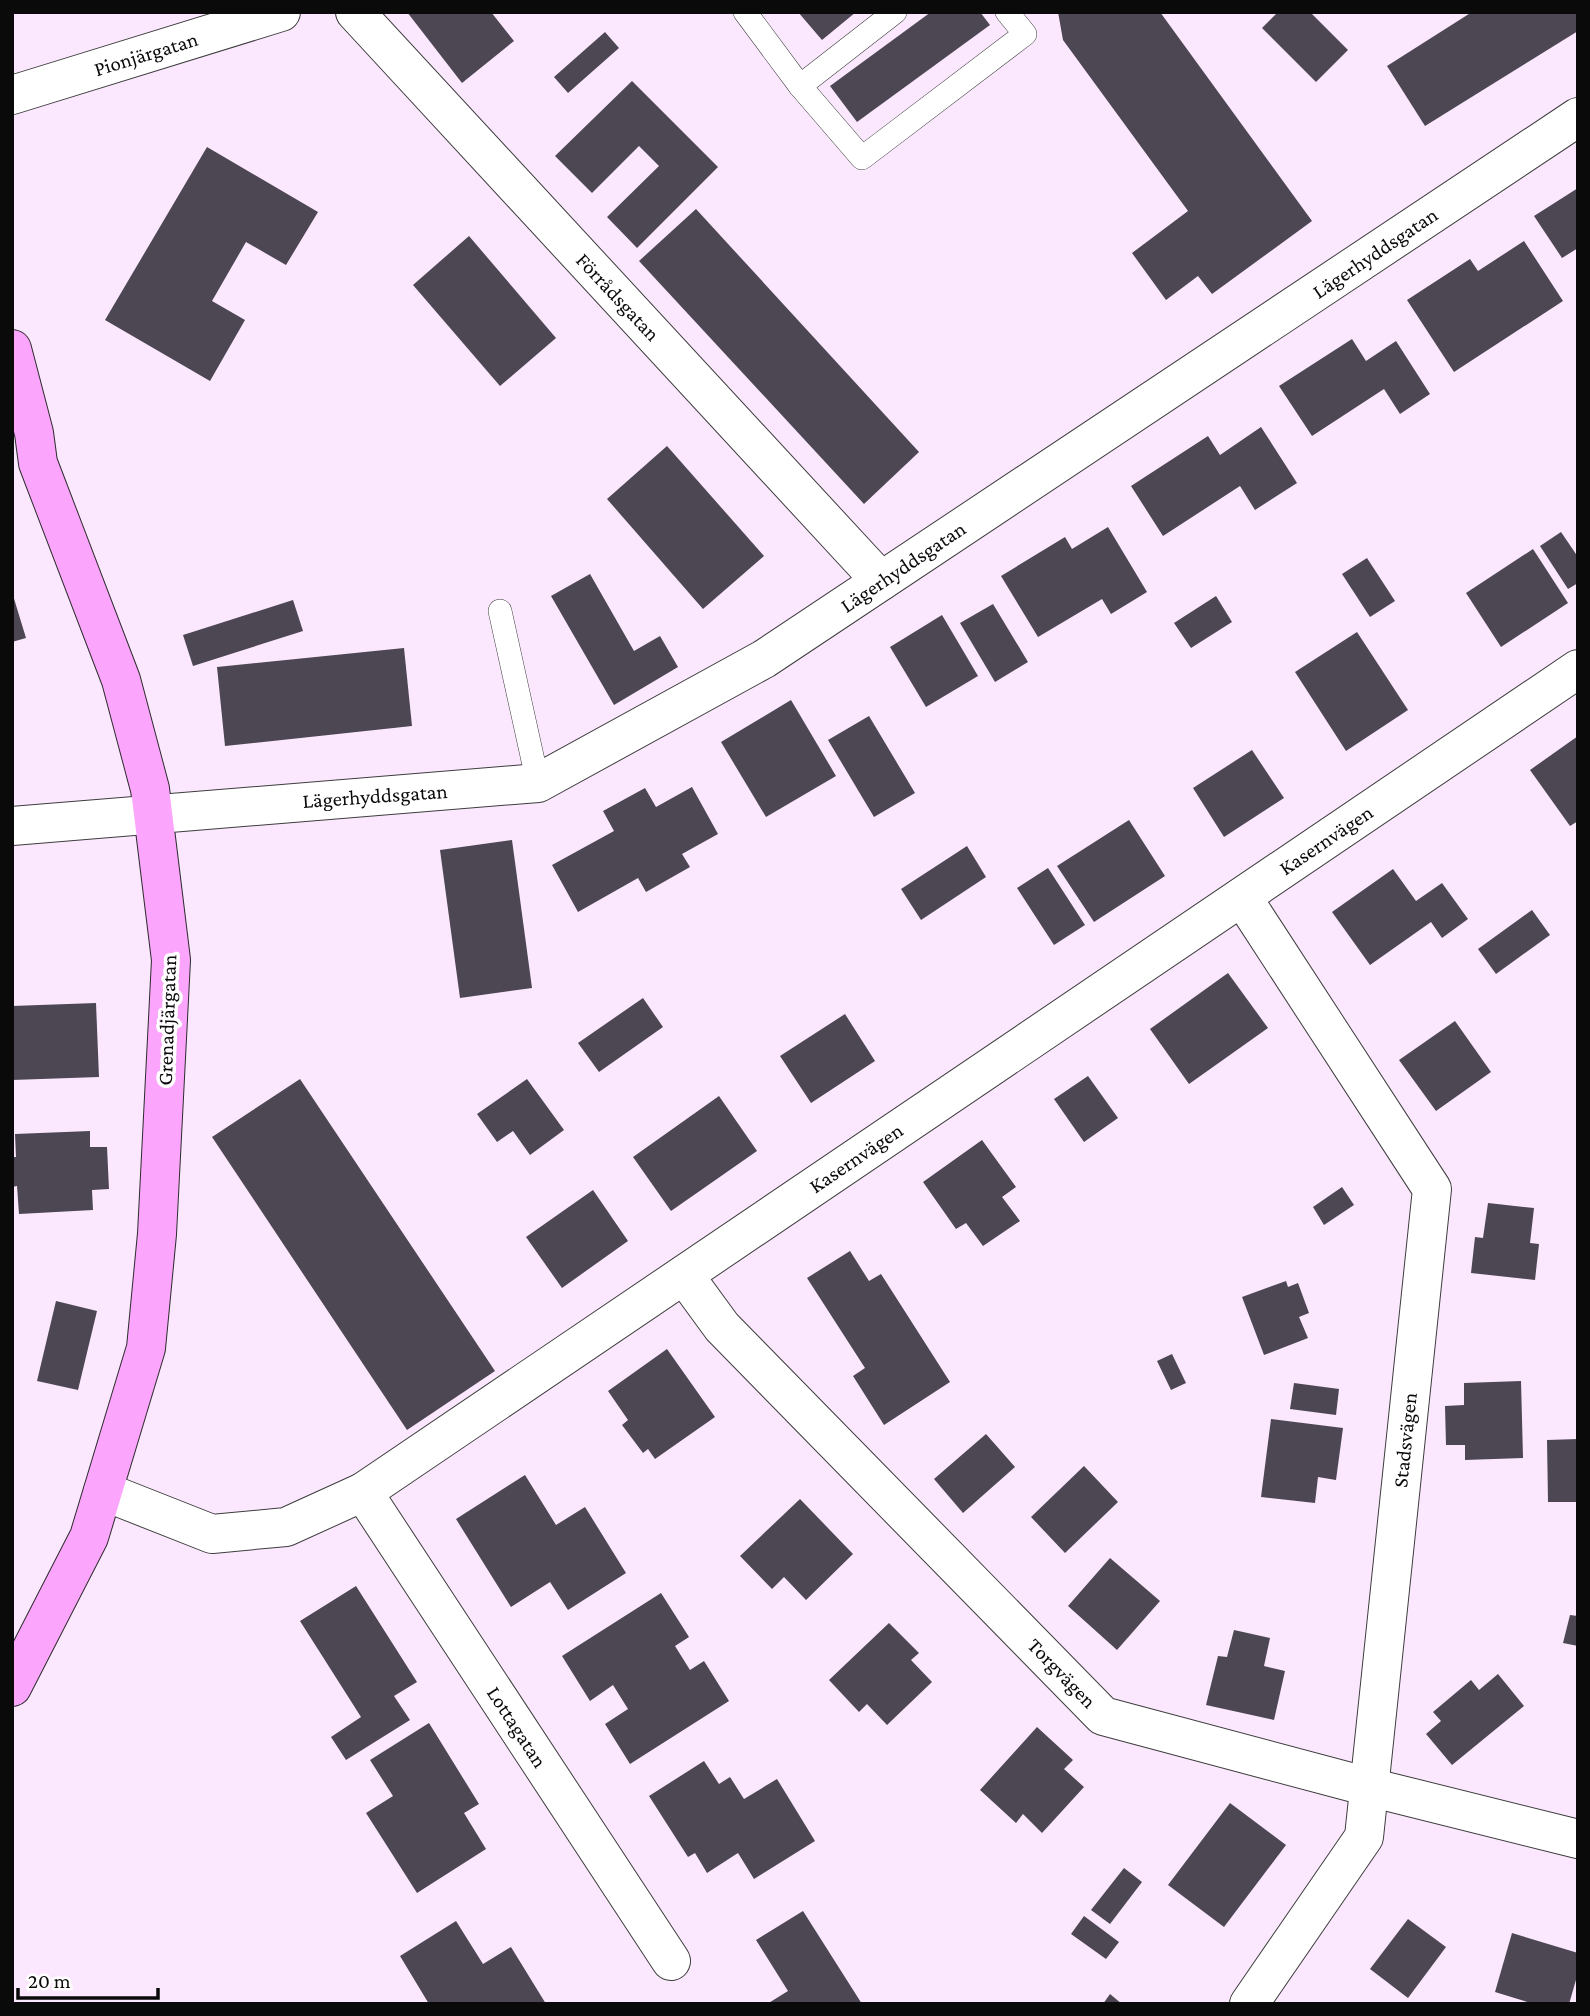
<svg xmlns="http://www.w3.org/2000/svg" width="1590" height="2016" font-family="'Crimson Pro',serif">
	<rect width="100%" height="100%" fill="#fce8fe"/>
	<g fill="#4c4752">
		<path d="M 407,12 L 491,12 L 514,41 L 462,83 Z"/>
		<path d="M 798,12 L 856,12 L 822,40 Z"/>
		<path d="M 931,12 L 980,12 L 990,25 L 857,122 L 830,86 Z"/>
		<path d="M 1058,12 L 1160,12 L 1312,221 L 1212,294 L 1198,276 L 1166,300 L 1132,253 L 1188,211 L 1063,40 Z"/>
		<path d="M 1278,12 L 1310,12 L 1348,50 L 1316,82 L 1262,28 Z"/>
		<path d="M 1472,12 L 1578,12 L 1578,31 L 1425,126 L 1387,66 Z"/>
		<path d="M 605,32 L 619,48 L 568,93 L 554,77 Z"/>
		<path d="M 632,81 L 718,167 L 637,248 L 607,217 L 659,166 L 639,146 L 592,193 L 555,156 Z"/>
		<path d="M 207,147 L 318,212 L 286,265 L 246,242 L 212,301 L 245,320 L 210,381 L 105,320 Z"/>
		<path d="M 1578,188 L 1578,248 L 1562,258 L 1534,216 Z"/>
		<path d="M 696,209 L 919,452 L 864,504 L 639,261 Z"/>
		<path d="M 469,236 L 556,338 L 500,386 L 413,285 Z"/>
		<path d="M 1524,241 L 1563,301 L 1454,372 L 1407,300 L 1470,259 L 1478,271 Z"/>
		<path d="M 1352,339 L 1366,361 L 1396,341 L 1430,394 L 1400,414 L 1384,389 L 1312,436 L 1279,386 Z"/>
		<path d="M 1261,427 L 1297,483 L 1255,510 L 1240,486 L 1163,536 L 1131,486 L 1208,436 L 1220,455 Z"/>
		<path d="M 667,446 L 764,556 L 703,609 L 607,499 Z"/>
		<path d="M 1108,527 L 1147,592 L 1111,614 L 1102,599 L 1038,637 L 1001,576 L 1065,537 L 1072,549 Z"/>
		<path d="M 1561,532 L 1578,557 L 1578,583 L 1568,589 L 1540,546 Z"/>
		<path d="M 1533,549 L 1568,603 L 1501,647 L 1466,593 Z"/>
		<path d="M 1367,558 L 1395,601 L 1370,617 L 1342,574 Z"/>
		<path d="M 590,574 L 634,651 L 660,636 L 678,667 L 614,705 L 551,596 Z"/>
		<path d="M 12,592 L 26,638 L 12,642 Z"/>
		<path d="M 1216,596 L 1232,622 L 1191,648 L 1174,623 Z"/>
		<path d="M 293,600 L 303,631 L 193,666 L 183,635 Z"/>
		<path d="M 993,604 L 1028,662 L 995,682 L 960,623 Z"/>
		<path d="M 942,615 L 978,676 L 926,707 L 890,647 Z"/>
		<path d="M 1357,632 L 1408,710 L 1346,751 L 1295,672 Z"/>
		<path d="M 404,648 L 412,726 L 225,746 L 217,667 Z"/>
		<path d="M 791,700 L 836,776 L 766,817 L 721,742 Z"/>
		<path d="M 869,716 L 915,793 L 874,817 L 828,740 Z"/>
		<path d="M 1578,736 L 1578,821 L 1570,826 L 1530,770 Z"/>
		<path d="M 1252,750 L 1284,798 L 1224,837 L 1193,788 Z"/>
		<path d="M 692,787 L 718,834 L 682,854 L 690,867 L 646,892 L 638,878 L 578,912 L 552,865 L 614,831 L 603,811 L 645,788 L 656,807 Z"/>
		<path d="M 1129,820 L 1165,876 L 1094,922 L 1057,866 Z"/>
		<path d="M 512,840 L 532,988 L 460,998 L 440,850 Z"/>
		<path d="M 967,846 L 986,877 L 921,920 L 901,889 Z"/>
		<path d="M 1048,868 L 1085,925 L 1054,945 L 1017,888 Z"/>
		<path d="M 1393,869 L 1416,901 L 1442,883 L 1468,919 L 1442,938 L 1431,922 L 1370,965 L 1332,912 Z"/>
		<path d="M 1532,910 L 1550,935 L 1496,974 L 1478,949 Z"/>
		<path d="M 1228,973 L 1268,1028 L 1189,1084 L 1150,1029 Z"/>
		<path d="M 643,998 L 663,1027 L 599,1072 L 578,1043 Z"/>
		<path d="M 96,1003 L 99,1077 L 12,1080 L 12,1006 Z"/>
		<path d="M 845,1014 L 875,1061 L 811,1103 L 780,1056 Z"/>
		<path d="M 1455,1021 L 1491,1072 L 1436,1111 L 1399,1060 Z"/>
		<path d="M 1088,1076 L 1118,1118 L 1084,1142 L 1054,1099 Z"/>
		<path d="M 300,1079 L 495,1371 L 407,1430 L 212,1137 Z"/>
		<path d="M 527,1079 L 564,1130 L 530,1155 L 513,1131 L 497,1142 L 477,1114 Z"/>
		<path d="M 719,1096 L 757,1151 L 671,1211 L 633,1157 Z"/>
		<path d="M 90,1131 L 90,1147 L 107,1147 L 109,1189 L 92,1190 L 93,1210 L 19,1214 L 17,1186 L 12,1187 L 12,1157 L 16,1157 L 15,1134 Z"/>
		<path d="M 982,1140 L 1016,1187 L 1002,1197 L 1020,1221 L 983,1246 L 966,1223 L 956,1229 L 923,1182 Z"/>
		<path d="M 1342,1187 L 1354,1205 L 1324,1225 L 1313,1207 Z"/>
		<path d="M 593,1190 L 628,1241 L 562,1288 L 526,1237 Z"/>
		<path d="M 1488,1203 L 1534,1208 L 1530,1243 L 1539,1244 L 1535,1280 L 1471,1273 L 1475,1237 L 1483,1238 Z"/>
		<path d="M 850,1251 L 869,1281 L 881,1274 L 950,1382 L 884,1425 L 853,1376 L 865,1368 L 807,1278 Z"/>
		<path d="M 1286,1281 L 1288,1287 L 1298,1283 L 1309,1313 L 1299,1317 L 1308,1338 L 1264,1355 L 1242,1297 Z"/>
		<path d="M 56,1301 L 97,1311 L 78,1390 L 37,1381 Z"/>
		<path d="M 667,1349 L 715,1417 L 655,1459 L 648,1449 L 643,1453 L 622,1425 L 628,1420 L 608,1391 Z"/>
		<path d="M 1172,1354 L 1186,1383 L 1171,1390 L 1157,1361 Z"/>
		<path d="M 1521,1381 L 1523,1458 L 1465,1460 L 1465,1445 L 1446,1445 L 1445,1406 L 1464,1405 L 1464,1383 Z"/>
		<path d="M 1294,1383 L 1339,1389 L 1336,1415 L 1290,1409 Z"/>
		<path d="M 1271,1419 L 1343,1428 L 1336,1480 L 1318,1477 L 1315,1503 L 1261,1497 Z"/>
		<path d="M 986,1434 L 1015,1467 L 963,1513 L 934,1479 Z"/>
		<path d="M 1578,1439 L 1578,1502 L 1548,1502 L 1547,1440 Z"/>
		<path d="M 1084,1466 L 1118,1502 L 1065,1553 L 1031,1517 Z"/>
		<path d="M 525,1475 L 556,1525 L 585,1507 L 626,1573 L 568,1610 L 550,1582 L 511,1607 L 456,1519 Z"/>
		<path d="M 800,1499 L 853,1554 L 806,1600 L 784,1577 L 772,1589 L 740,1556 Z"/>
		<path d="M 1110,1558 L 1160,1601 L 1117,1650 L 1068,1606 Z"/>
		<path d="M 356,1586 L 417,1682 L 394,1696 L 410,1720 L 346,1760 L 331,1737 L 361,1717 L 300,1621 Z"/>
		<path d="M 661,1593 L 689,1637 L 675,1646 L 690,1670 L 704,1661 L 729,1701 L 630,1764 L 605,1724 L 628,1709 L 613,1685 L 590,1701 L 562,1656 Z"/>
		<path d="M 1570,1615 L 1578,1616 L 1578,1646 L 1563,1643 Z"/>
		<path d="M 889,1623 L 919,1653 L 911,1660 L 932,1682 L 887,1725 L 867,1704 L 859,1712 L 829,1680 Z"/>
		<path d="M 1234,1630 L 1270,1638 L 1264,1666 L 1285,1671 L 1274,1720 L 1206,1705 L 1218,1656 L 1227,1657 Z"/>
		<path d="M 1498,1674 L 1524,1706 L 1452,1765 L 1426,1734 L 1441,1721 L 1433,1712 L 1471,1680 L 1479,1690 Z"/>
		<path d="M 429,1723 L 479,1804 L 464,1813 L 486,1849 L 417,1893 L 366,1813 L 393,1796 L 370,1760 Z"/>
		<path d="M 1037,1727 L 1073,1760 L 1064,1769 L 1084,1787 L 1042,1833 L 1023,1814 L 1016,1823 L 980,1790 Z"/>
		<path d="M 704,1761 L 719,1784 L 730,1777 L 744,1799 L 777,1779 L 815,1841 L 754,1879 L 738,1853 L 707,1873 L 695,1853 L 688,1857 L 649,1796 Z"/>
		<path d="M 1230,1803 L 1286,1845 L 1224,1927 L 1168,1885 Z"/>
		<path d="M 1124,1868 L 1142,1882 L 1110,1924 L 1091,1910 Z"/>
		<path d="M 803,1911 L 862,2004 L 767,2004 L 788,1991 L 756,1940 Z"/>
		<path d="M 1084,1916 L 1119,1942 L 1106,1959 L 1071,1934 Z"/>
		<path d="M 1408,1919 L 1446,1947 L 1408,1998 L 1370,1969 Z"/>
		<path d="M 456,1921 L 483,1964 L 511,1947 L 546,2004 L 429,2004 L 400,1956 Z"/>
		<path d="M 1512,1933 L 1578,1953 L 1578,1973 L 1569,2004 L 1534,2004 L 1495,1992 Z"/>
		<path d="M 1110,1994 L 1122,2004 L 1103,2004 Z"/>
	</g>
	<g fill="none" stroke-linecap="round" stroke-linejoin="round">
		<g stroke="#3d3d3d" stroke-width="24">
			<g id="lane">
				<path d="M 745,12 L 800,86 L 862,158 L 1025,34 L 1007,12"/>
				<path d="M 800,86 L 895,12"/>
				<path d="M 500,611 L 538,783"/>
			</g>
		</g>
		<g stroke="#3d3d3d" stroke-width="40">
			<g id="street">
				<path d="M 355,12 L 881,581"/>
				<path d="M 12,95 L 281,12"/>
				<path d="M 12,826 L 538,783 L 764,659 L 1578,117"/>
				<path d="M 1242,897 L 1432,1189 L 1364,1837 L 1249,2004"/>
				<path d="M 684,1275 L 722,1327 L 1103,1716 L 1369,1787 L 1578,1839"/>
				<path d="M 103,1491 L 212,1534 L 286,1527 L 363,1492 L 1578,669"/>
				<path d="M 363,1492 L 671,1961"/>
			</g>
		</g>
		<g stroke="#2c2c2c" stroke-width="40">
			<path id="secondary" d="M 12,349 L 34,433 L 38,463 L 121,680 L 150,789 L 171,960 L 157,1234 L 146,1348 L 89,1537 L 12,1687"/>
		</g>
		<use href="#lane" stroke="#fff" stroke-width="23"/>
		<use href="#street" stroke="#fff" stroke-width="38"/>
		<use href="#secondary" stroke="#fba5fc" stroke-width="38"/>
	</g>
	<g text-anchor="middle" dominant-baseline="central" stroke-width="7" stroke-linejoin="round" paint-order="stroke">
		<g font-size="21" fill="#0a0a0a" stroke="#fff">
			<text transform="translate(146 54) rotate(-17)">Pionjärgatan</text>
			<text transform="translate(1375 253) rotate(-34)">Lägerhyddsgatan</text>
			<text transform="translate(618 297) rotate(47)">Förrådsgatan</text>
			<text transform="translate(903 567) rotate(-34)">Lägerhyddsgatan</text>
			<text transform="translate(375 796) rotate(-4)">Lägerhyddsgatan</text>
			<text transform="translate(1326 840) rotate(-34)">Kasernvägen</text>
			<text transform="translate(167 1020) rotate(-88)">Grenadjärgatan</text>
			<text transform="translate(856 1158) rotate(-34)">Kasernvägen</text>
			<text transform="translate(1405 1440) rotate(-84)">Stadsvägen</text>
			<text transform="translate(1062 1673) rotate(46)">Torgvägen</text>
			<text transform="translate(517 1727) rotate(57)">Lottagatan</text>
		</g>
	</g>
	<rect width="1590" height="2016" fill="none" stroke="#0a0a0a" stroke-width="28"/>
	<path d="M18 1988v10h140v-10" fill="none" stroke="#0a0a0a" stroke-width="3.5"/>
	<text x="28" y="1988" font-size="21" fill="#0a0a0a" stroke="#ffffff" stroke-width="5" paint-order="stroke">20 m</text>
</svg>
